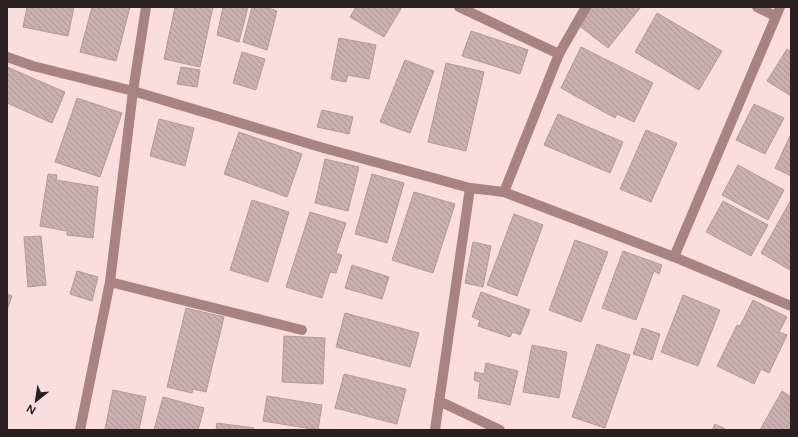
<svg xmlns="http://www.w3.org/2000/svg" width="798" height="437" font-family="Figtree,sans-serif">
	<defs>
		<pattern id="building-back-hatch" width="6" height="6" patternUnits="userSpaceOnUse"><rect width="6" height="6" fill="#c9afae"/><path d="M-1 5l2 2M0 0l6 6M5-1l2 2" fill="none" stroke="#ad9695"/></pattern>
	</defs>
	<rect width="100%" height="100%" fill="#f9dedd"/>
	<g fill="url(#building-back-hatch)" stroke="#b29a98">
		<path d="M 27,7 L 74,7 L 68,36 L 23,27 Z"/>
		<path d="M 92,7 L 130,7 L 116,61 L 80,52 Z"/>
		<path d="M 175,7 L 213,7 L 200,67 L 164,59 Z"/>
		<path d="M 223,7 L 248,7 L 239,42 L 217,35 Z"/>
		<path d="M 252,7 L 265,7 L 277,11 L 267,50 L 243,42 Z"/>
		<path d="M 356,7 L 402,7 L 384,37 L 350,17 Z"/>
		<path d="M 590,7 L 641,7 L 608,48 L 577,24 Z"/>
		<path d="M 657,13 L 722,51 L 699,90 L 635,52 Z"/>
		<path d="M 471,31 L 528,50 L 520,74 L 462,56 Z"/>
		<path d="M 339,38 L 376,45 L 369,79 L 348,75 L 346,82 L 331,79 Z"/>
		<path d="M 581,47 L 653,83 L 634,122 L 617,114 L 615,118 L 561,88 Z"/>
		<path d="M 787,49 L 791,52 L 791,96 L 767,81 Z"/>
		<path d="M 242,52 L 265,59 L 256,90 L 233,83 Z"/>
		<path d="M 405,60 L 434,71 L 410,133 L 380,122 Z"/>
		<path d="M 446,63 L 484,72 L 466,151 L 428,142 Z"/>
		<path d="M 7,67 L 65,92 L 52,123 L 7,103 Z"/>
		<path d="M 181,67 L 200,70 L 197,87 L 177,84 Z"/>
		<path d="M 77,98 L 122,113 L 100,177 L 55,162 Z"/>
		<path d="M 754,104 L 784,118 L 765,154 L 736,140 Z"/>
		<path d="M 322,110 L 353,117 L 349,134 L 317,127 Z"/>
		<path d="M 558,114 L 623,142 L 610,173 L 544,145 Z"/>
		<path d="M 159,119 L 194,128 L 185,166 L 150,156 Z"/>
		<path d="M 646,130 L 677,143 L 651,202 L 620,189 Z"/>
		<path d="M 239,132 L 302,154 L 287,197 L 224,174 Z"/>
		<path d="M 791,134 L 791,176 L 775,168 Z"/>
		<path d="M 325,159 L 359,167 L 348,211 L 315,203 Z"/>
		<path d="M 738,165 L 784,190 L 768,220 L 722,195 Z"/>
		<path d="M 48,174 L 57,175 L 56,180 L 98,187 L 93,238 L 67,235 L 67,231 L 40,226 Z"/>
		<path d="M 372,174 L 404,183 L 387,243 L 355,234 Z"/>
		<path d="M 414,192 L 455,204 L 433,273 L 392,260 Z"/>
		<path d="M 252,200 L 289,212 L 268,282 L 230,270 Z"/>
		<path d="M 791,200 L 791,269 L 790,270 L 761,253 Z"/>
		<path d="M 723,201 L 768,225 L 751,256 L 706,232 Z"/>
		<path d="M 310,212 L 346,223 L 336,253 L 342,255 L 336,273 L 330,272 L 322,298 L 286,287 Z"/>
		<path d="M 514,214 L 543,225 L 517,296 L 487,285 Z"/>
		<path d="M 41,236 L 46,285 L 28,287 L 24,237 Z"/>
		<path d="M 575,240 L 608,252 L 581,322 L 549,310 Z"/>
		<path d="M 473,242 L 491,246 L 483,287 L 465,283 Z"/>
		<path d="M 623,251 L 662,265 L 659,274 L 654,271 L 636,320 L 602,308 Z"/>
		<path d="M 352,265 L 389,277 L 382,299 L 345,288 Z"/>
		<path d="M 77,271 L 98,277 L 92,301 L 70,294 Z"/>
		<path d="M 481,292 L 530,310 L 520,335 L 513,332 L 510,337 L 478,326 L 480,320 L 472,317 Z"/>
		<path d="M 7,294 L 12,296 L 7,310 Z"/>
		<path d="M 683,295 L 720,310 L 698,366 L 661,352 Z"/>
		<path d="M 753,300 L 787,317 L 779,332 L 787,335 L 769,373 L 761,369 L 754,384 L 717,366 L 737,325 L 740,326 Z"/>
		<path d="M 186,308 L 224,317 L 206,392 L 193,389 L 192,393 L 167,387 Z"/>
		<path d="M 345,313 L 419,333 L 410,367 L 336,347 Z"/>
		<path d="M 642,328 L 660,334 L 652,360 L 633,354 Z"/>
		<path d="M 284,336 L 325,338 L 323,384 L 282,382 Z"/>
		<path d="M 597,344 L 630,355 L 605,428 L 572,417 Z"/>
		<path d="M 532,345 L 567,352 L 559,398 L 523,392 Z"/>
		<path d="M 486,363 L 518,371 L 510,405 L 478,398 L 480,382 L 474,380 L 475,372 L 484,374 Z"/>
		<path d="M 344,374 L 406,389 L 397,424 L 335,408 Z"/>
		<path d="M 113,390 L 146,397 L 139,430 L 105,429 Z"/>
		<path d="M 782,391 L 791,397 L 791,430 L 760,430 Z"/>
		<path d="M 267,396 L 322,405 L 318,430 L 263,421 Z"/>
		<path d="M 163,397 L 204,408 L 198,430 L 154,430 Z"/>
		<path d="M 217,423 L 254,428 L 253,430 L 216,430 Z"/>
		<path d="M 715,424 L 727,430 L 712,430 Z"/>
	</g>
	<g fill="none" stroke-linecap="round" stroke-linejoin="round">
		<g stroke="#a88382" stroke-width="10">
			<path d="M 459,7 L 559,54"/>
			<path d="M 757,7 L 775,16"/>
			<path d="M 7,57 L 33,66 L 133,91 L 320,147 L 470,188 L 504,192 L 674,257 L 791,306"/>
			<path d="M 504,192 L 559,54 L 586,7"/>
			<path d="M 674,257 L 780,7"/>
			<path d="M 110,282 L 302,330"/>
			<path d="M 439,401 L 500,430"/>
			<path d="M 80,430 L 110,282 L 133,91 L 146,7"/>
			<path d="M 435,430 L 470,188"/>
		</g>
	</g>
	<rect width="798" height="437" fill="none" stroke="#29201f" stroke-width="16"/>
	<g transform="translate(36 401) rotate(210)" stroke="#f9dedd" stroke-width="3" paint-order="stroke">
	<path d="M0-3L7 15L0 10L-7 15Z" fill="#29201f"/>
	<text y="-6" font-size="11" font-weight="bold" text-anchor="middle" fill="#29201f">N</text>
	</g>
</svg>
